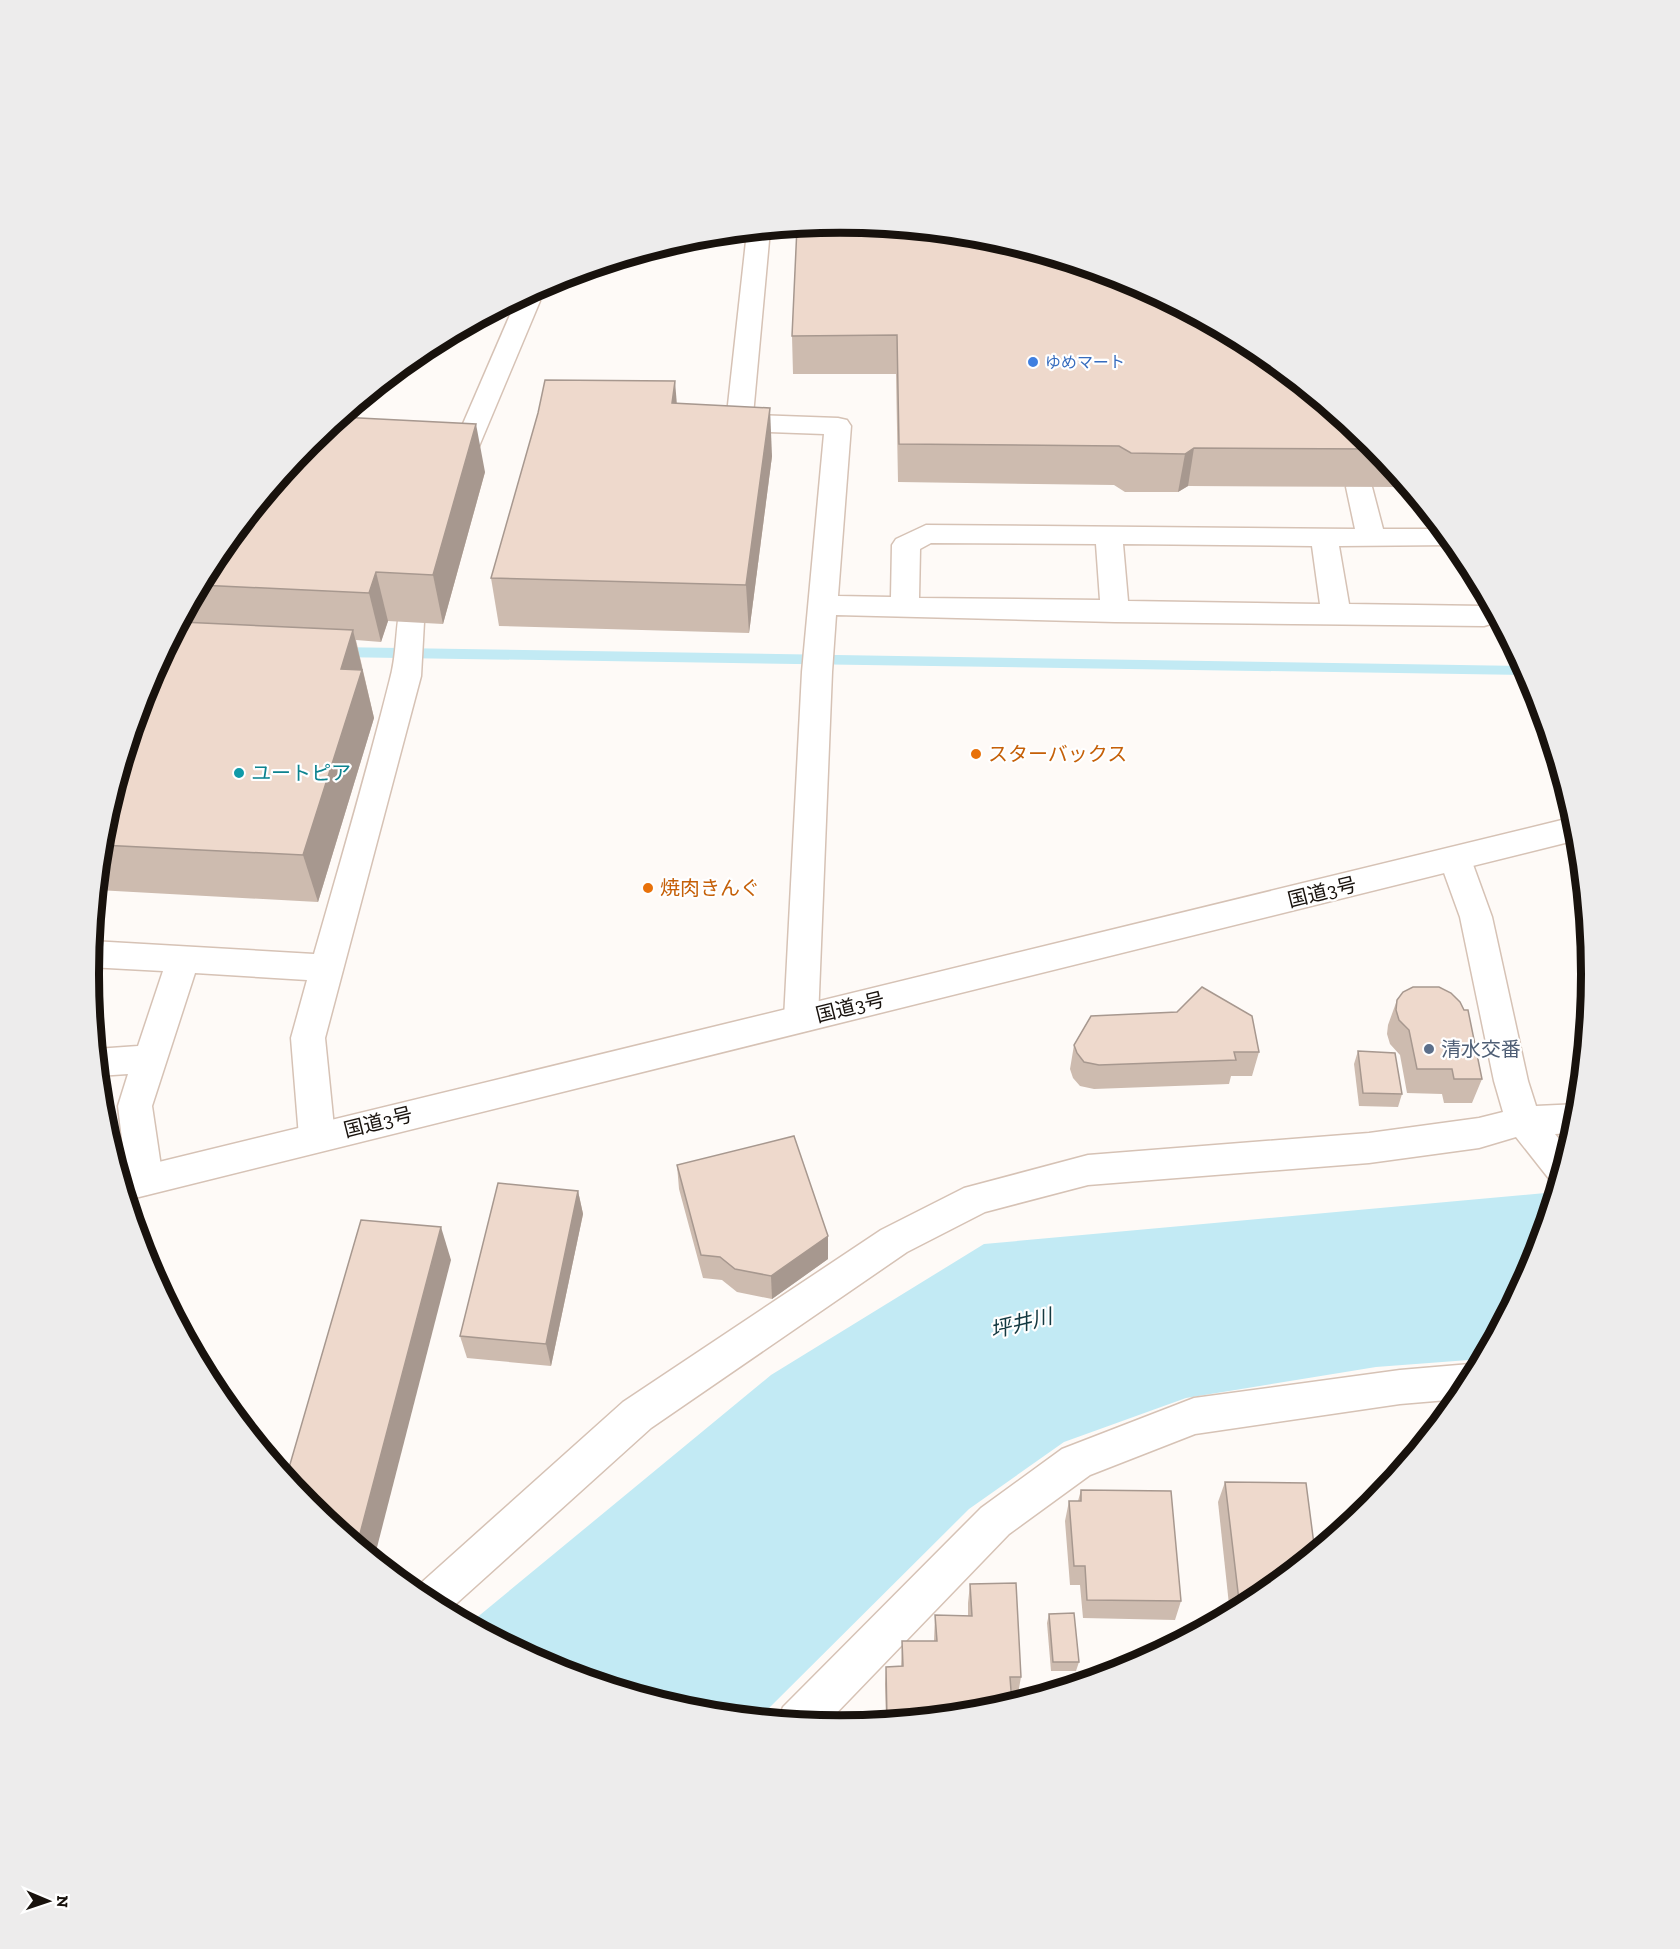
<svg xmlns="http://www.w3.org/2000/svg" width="1680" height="1949" font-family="'Zilla Slab','Noto Sans JP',serif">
	<rect width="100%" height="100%" fill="#fefaf7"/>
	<path fill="#c2eaf4" d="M 1556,1192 L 1534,1262 L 1482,1359 L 1376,1367 L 1186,1398 L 1064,1442 L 969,1509 L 759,1718 L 693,1711 L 552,1669 L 469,1624 L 771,1375 L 984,1244 Z"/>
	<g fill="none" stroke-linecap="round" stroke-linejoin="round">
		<path fill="#c2eaf4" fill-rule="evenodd" d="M 336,647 L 1523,666 L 1528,675 L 336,657 L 329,652 Z"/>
		<g stroke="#d6c2b5" stroke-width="3">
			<g id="minor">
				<path d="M 770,230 L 753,415 L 838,418 L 847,420 L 851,426 L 838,596 L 891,597 L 892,545 L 896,539 L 926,525 L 1355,529 L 1346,487 L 1350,481 L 1359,478 L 1368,481 L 1372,487 L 1383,529 L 1442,529 L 1455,545 L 1339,546 L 1349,604 L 1484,606 L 1493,609 L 1497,618 L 1494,623 L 1484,626 L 1115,622 L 836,615 L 832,672 L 818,1019 L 813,1029 L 801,1032 L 789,1029 L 784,1019 L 802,672 L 824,434 L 739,431 L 730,429 L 726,423 L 747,232 ZM 931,543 L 1096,544 L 1100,600 L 919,598 L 920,549 ZM 1123,544 L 1312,546 L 1320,604 L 1128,601 Z"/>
				<path d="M 527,294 L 537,296 L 540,301 L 472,463 L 468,469 L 459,471 L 450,469 L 446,463 L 516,301 Z"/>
				<path d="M 423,570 L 433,572 L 437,579 L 424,622 L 421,676 L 325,1038 L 335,1137 L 329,1147 L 317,1152 L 305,1147 L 299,1137 L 291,1038 L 307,980 L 195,973 L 152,1106 L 163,1180 L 158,1191 L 145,1195 L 132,1191 L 127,1180 L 118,1106 L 128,1074 L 98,1076 L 96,1049 L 138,1046 L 163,971 L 89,967 L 92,941 L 314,954 C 340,863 367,771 390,679 C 400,644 392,607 413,572 Z"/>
				<path d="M 1455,847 L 1466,851 L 1471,859 L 1492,917 L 1528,1081 L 1536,1106 L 1579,1104 L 1574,1133 L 1555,1134 L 1568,1150 L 1558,1182 L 1550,1180 L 1516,1137 L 1479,1148 L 1369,1163 L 1088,1185 L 985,1212 L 907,1252 L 651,1428 L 447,1612 L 412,1591 L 623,1402 L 881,1230 L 964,1188 L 1088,1155 L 1369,1133 L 1479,1118 L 1503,1112 L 1494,1081 L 1460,917 L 1439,859 L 1444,851 Z"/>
				<path d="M 1470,1364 L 1478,1367 L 1459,1399 L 1400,1404 L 1195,1434 L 1090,1475 L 1009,1534 L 825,1725 L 778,1720 L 783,1707 L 981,1508 L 1062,1449 L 1194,1398 L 1400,1370 Z"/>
			</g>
		</g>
		<g stroke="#d6c2b5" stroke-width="3">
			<path id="highway" d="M 1574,817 L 1577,840 L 127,1200 L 118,1172 Z"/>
		</g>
		<use href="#minor" fill="#fff" fill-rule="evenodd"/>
		<use href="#highway" fill="#fff" fill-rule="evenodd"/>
	</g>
	<g fill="#cdbbaf">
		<path d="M 797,227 L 1372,443 L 1403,481 L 1401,487 L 1188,486 L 1178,492 L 1125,492 L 1114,485 L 898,482 L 896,374 L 793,374 L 792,336 Z"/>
		<path d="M 677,403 L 772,456 L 749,633 L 499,626 L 491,578 Z"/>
		<path d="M 485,472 L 443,624 L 388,621 L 381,642 L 356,640 L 374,718 L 318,902 L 97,890 L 103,828 L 146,687 L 215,557 Z"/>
		<path d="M 1397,1000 L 1482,1079 L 1472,1103 L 1444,1103 L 1442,1094 L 1407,1093 L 1400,1055 L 1390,1044 L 1387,1034 L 1388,1025 Z"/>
		<path d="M 1074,1045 L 1259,1052 L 1252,1076 L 1231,1076 L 1229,1084 L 1094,1089 L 1080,1086 L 1073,1078 L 1070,1069 Z"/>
		<path d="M 1358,1051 L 1402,1094 L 1398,1107 L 1359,1106 L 1354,1064 Z"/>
		<path d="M 677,1165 L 828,1236 L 828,1259 L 772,1299 L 737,1292 L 722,1280 L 703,1278 L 679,1189 Z"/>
		<path d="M 578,1191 L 583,1214 L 551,1366 L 467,1358 L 460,1336 Z"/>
		<path d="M 1225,1482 L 1257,1600 L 1230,1614 L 1218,1502 Z"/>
		<path d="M 1081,1490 L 1181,1601 L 1175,1620 L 1083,1618 L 1080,1585 L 1070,1585 L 1065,1521 L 1069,1501 L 1078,1501 Z"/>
		<path d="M 970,1584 L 1021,1677 L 1018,1694 L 1011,1695 L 986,1712 L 886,1721 L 885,1684 L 886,1667 L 901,1666 L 902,1641 L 934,1641 L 935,1615 L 968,1616 L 968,1603 Z"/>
		<path d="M 1049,1614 L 1079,1662 L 1076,1671 L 1051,1671 L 1047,1623 Z"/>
	</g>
	<g fill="#a7988f">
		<path d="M 675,381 L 679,430 L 672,403 Z"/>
		<path d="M 770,408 L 772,456 L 749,633 L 746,585 Z"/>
		<path d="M 476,424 L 485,472 L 443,624 L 433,575 Z"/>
		<path d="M 1194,448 L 1188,486 L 1178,492 L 1185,454 Z"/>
		<path d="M 376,572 L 388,621 L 381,642 L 369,593 Z"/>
		<path d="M 353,630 L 374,718 L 318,902 L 303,855 L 341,669 Z"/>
		<path d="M 578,1191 L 583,1214 L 551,1366 L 546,1344 Z"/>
		<path d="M 441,1227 L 451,1260 L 374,1559 L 357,1545 Z"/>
		<path d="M 828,1236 L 828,1259 L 772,1299 L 771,1276 Z"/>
	</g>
	<g fill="#eed9cc" stroke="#a7988f" stroke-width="1.5">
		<path d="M 840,223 L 987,238 L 1128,280 L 1258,350 L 1372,443 L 1376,449 L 1194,448 L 1185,454 L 1131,453 L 1119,446 L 899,444 L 897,335 L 792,336 L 797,227 Z"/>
		<path d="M 545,380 L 675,381 L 672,403 L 770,408 L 746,585 L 491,578 L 538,413 Z"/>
		<path d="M 340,417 L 476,424 L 433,575 L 376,572 L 369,593 L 200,585 L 215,557 L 309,443 Z"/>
		<path d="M 181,622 L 353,630 L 341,669 L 362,670 L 303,855 L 101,845 L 103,828 L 146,687 Z"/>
		<path d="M 1202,987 L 1252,1016 L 1259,1052 L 1234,1052 L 1236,1060 L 1099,1065 L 1084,1062 L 1077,1053 L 1074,1045 L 1091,1016 L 1177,1012 Z"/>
		<path d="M 1413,987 L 1439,987 L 1451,993 L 1460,1002 L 1464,1010 L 1468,1010 L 1482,1079 L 1454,1079 L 1452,1069 L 1417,1069 L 1409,1030 L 1399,1020 L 1396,1010 L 1397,1000 L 1403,992 Z"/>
		<path d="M 1358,1051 L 1395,1053 L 1402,1094 L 1363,1093 Z"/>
		<path d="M 794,1136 L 828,1236 L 771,1276 L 735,1269 L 720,1257 L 701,1255 L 677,1165 Z"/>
		<path d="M 498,1183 L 578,1191 L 546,1344 L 460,1336 Z"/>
		<path d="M 361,1220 L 441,1227 L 357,1545 L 308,1506 L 286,1478 Z"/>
		<path d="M 1225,1482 L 1306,1483 L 1315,1552 L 1257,1600 L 1240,1609 Z"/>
		<path d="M 1081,1490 L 1171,1491 L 1181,1601 L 1087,1600 L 1085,1566 L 1074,1566 L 1069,1501 L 1081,1501 Z"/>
		<path d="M 1016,1583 L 1021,1677 L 1010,1677 L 1012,1704 L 986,1712 L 887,1721 L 886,1667 L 903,1666 L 902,1641 L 937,1641 L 935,1615 L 972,1616 L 970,1584 Z"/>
		<path d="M 1074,1613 L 1079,1662 L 1053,1662 L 1049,1614 Z"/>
	</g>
	<circle fill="#3f7fe0" stroke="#fff" stroke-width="2" cx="1033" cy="362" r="6"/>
	<g fill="#e8710a" stroke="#fff" stroke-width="2">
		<circle cx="976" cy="754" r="6"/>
		<circle cx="648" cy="888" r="6"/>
	</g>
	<circle fill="#0f9aa8" stroke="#fff" stroke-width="2" cx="239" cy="773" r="6"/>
	<circle fill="#5c6f8a" stroke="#fff" stroke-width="2" cx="1429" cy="1049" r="6"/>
	<g text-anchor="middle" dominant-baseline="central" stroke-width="4.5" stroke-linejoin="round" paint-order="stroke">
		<g font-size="16" fill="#366cbe" stroke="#fff" text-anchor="start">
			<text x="1045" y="362">ゆめマート</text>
		</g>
		<g font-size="20" fill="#c56008" stroke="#fff" text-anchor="start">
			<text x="988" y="754">スターバックス</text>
			<text x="660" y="888">焼肉きんぐ</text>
		</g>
		<g font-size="20" fill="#0d838f" stroke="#fff" text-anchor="start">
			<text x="251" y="773">ユートピア</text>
		</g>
		<g font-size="20" fill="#18120d" stroke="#fff">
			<text transform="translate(1322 892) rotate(-14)">国道3号</text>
			<text transform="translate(850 1007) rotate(-14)">国道3号</text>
			<text transform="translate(378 1122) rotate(-14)">国道3号</text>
		</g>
		<g font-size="20" fill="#4e5e75" stroke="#fff" text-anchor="start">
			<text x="1441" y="1049">清水交番</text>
		</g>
		<g font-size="21" font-style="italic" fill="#133941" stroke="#fff">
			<text transform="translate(1021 1323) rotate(-14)">坪井川</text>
		</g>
	</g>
	<path d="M0 0H1680V1949H0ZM99 974a741 741 0 1 1 1482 0a741 741 0 1 1-1482 0Z" fill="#edecec" fill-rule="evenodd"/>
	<path fill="none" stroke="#18120d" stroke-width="8" d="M99 974a741 741 0 1 1 1482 0a741 741 0 1 1-1482 0Z"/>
	<g transform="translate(48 1901) rotate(92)" stroke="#ffffff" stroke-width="4.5" paint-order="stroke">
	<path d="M0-4.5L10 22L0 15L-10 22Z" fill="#18120d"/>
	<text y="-9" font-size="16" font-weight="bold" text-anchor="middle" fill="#18120d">N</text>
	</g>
</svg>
